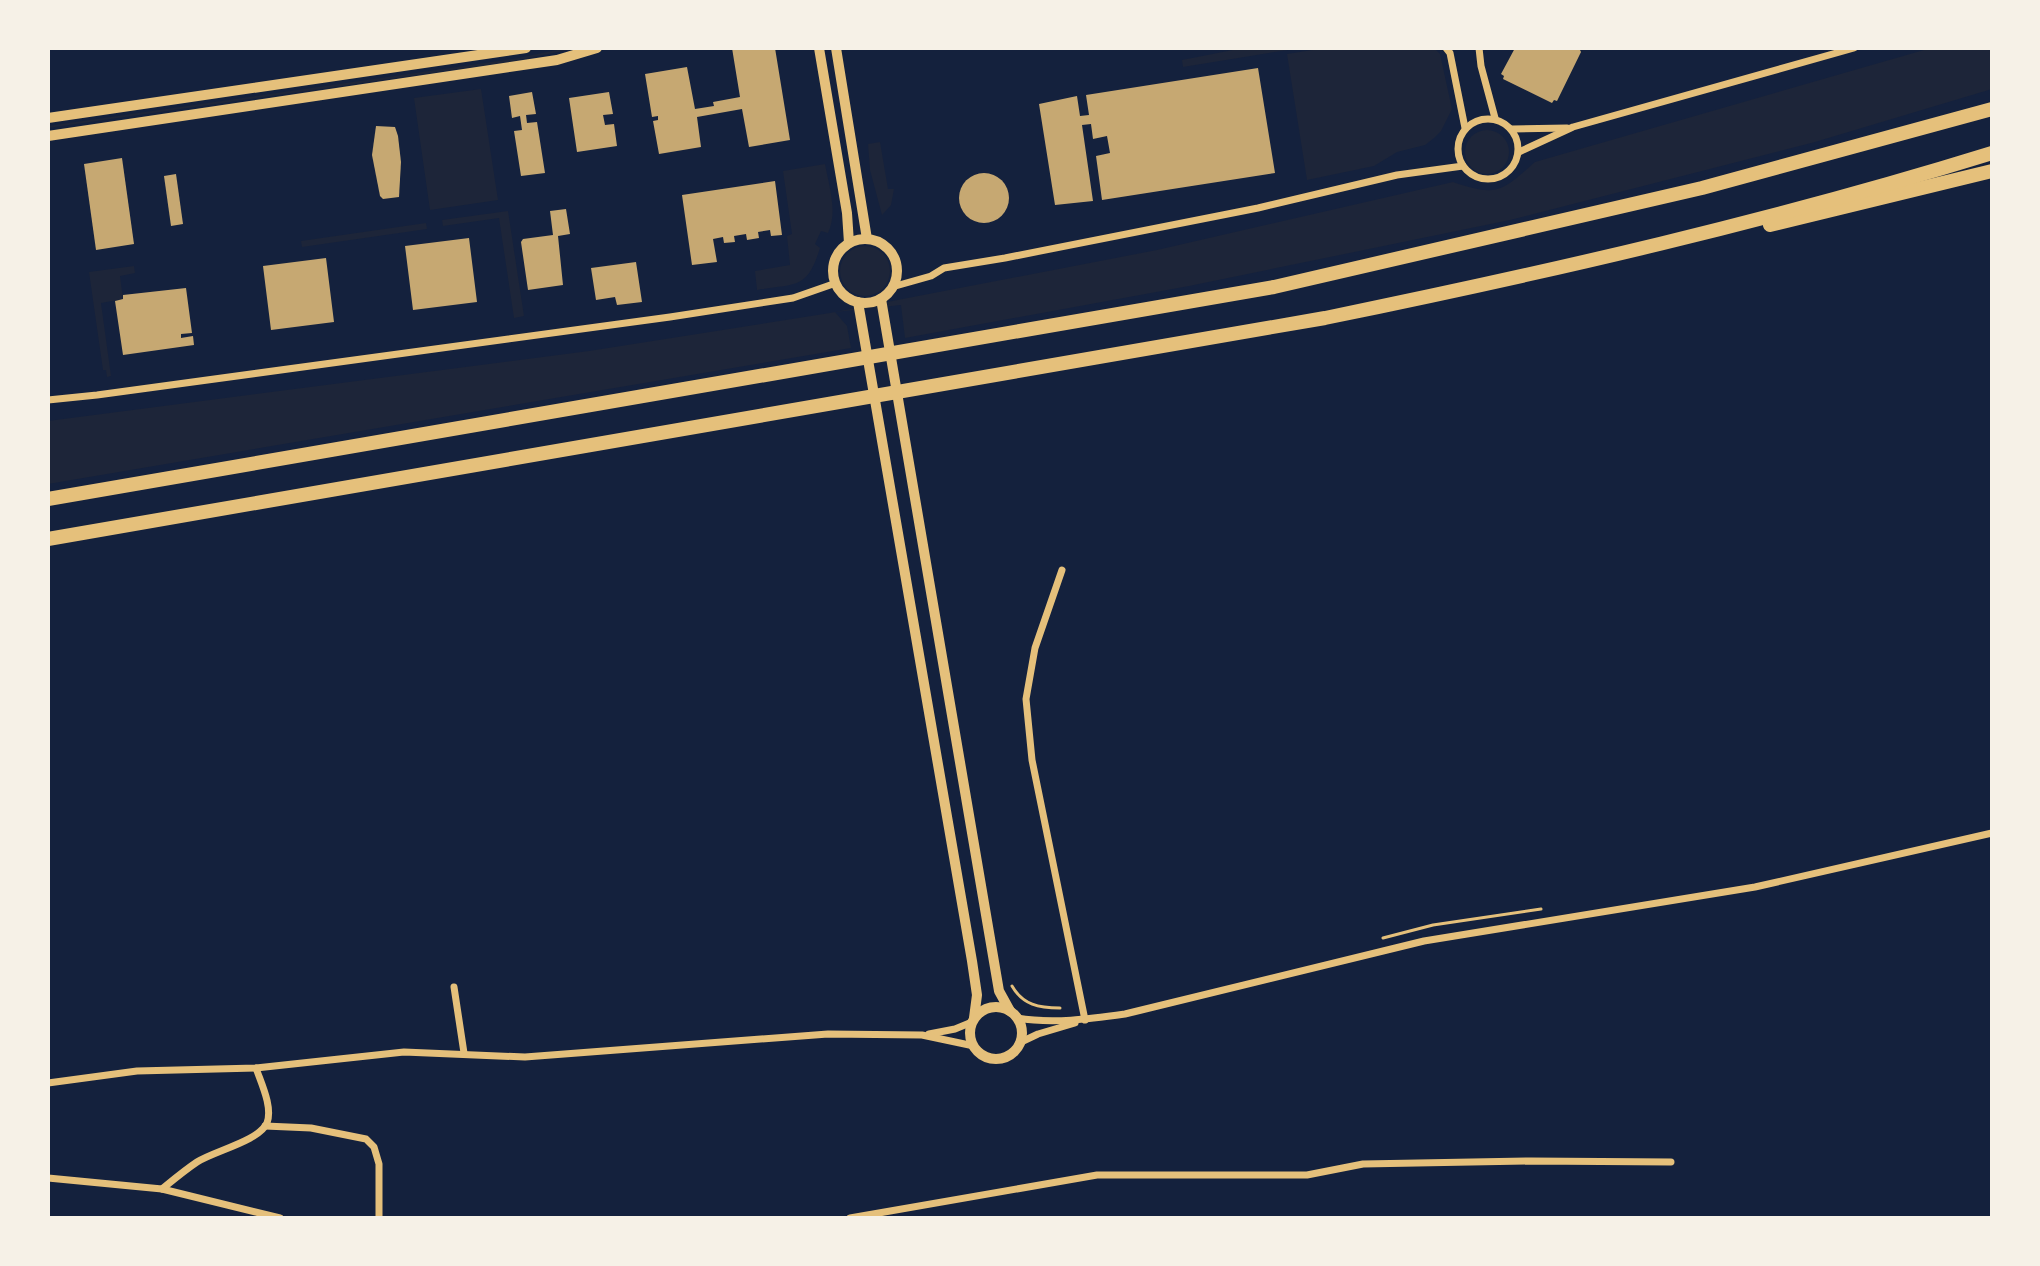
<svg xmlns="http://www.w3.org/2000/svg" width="2040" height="1266" font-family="Figtree,sans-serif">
	<rect width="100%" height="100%" fill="#14213d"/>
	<g fill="#1d2539">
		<path d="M 566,48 L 578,48 L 509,62 L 48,128 L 48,126 L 518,58 Z"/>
		<path d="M 1243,48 L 1300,48 L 1183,67 L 1182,60 Z"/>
		<path d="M 1325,48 L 1434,48 L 1440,54 L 1452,109 L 1441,131 L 1434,138 L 1425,145 L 1397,152 L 1374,166 L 1307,180 L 1287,54 Z"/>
		<path d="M 1931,48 L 1992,48 L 1992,89 L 1815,142 L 1510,220 L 1189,286 L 905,338 L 901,305 L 835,312 L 847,326 L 851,348 L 48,484 L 48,421 L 589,351 L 830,313 L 1157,250 L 1453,182 C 1497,197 1501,192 1535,162 Z"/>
		<path d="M 481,89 L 498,200 L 430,210 L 414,98 Z"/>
		<circle cx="1487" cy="152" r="22"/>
		<path d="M 880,142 L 888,189 L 894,189 L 891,205 L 882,215 L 870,170 L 868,144 Z"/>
		<path d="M 825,164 C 829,186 838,212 828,233 L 821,231 L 815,244 L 820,248 C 807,290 797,283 757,290 L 755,271 L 790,265 L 787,236 L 792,234 L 783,171 Z"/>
		<path d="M 508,211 L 524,316 L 514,318 L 499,218 L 443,226 L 442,220 Z"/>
		<path d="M 426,223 L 427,229 L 302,247 L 301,241 Z"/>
		<circle cx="865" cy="271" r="25"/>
		<path d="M 134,266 L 135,273 L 120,276 L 123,299 L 101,303 L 111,376 L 107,377 L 106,370 L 103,370 L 89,272 Z"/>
	</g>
	<g fill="#c6a872">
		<path d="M 732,48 L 775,48 L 790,140 L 749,147 L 742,109 L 697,117 L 701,147 L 659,154 L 653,121 L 658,120 L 658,116 L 652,117 L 645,74 L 687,67 L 695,109 L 714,106 L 713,102 L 740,97 Z"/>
		<path d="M 1515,48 L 1579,48 L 1581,52 L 1557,101 L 1554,100 L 1552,103 L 1503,79 L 1504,76 L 1501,74 Z"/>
		<path d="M 1258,68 L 1275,173 L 1102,200 L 1096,156 L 1110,153 L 1107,136 L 1093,139 L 1091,124 L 1082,125 L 1093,201 L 1055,205 L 1039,104 L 1077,96 L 1080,116 L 1089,115 L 1086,95 Z"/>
		<path d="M 532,92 L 536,114 L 526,115 L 527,123 L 537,122 L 545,173 L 521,176 L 514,131 L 522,130 L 520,116 L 512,118 L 509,96 Z"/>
		<path d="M 609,92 L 613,114 L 603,115 L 605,125 L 614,124 L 617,146 L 577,152 L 569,98 Z"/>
		<path d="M 376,126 L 395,127 L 398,136 L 401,162 L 399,197 L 383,199 L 380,196 L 372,155 Z"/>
		<path d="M 122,158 L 134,244 L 96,250 L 84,164 Z"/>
		<circle cx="984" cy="198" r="25"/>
		<path d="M 176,174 L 183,224 L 171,226 L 164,176 Z"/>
		<path d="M 775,181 L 782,235 L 771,236 L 770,230 L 758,232 L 759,238 L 747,240 L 746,234 L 734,236 L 735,242 L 724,243 L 723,237 L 713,239 L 717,262 L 692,265 L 682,195 Z"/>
		<path d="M 566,209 L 570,234 L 558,236 L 563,285 L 528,290 L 521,242 L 523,239 L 553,235 L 550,211 Z"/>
		<path d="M 469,238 L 477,302 L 413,310 L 405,246 Z"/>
		<path d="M 326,258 L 334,322 L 271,330 L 263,266 Z"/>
		<path d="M 636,262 L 642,302 L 617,305 L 615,297 L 596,300 L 591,268 Z"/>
		<path d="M 186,288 L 192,333 L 181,334 L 181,338 L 193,336 L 194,345 L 123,355 L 115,301 L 123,299 L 123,295 Z"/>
	</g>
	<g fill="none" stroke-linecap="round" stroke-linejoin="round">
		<g stroke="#e5c07b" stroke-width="3">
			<path d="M 1383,938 L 1433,925 L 1541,909"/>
			<path d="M 1012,986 C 1023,1005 1039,1008 1060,1008"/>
		</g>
		<g stroke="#e5c07b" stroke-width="7">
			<path d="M 1446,48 L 1450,53 L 1465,128"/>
			<path d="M 1479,48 L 1481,66 L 1495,118"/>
			<circle cx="1488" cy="149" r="30"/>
			<path d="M 1512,129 L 1567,128"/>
			<path d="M 1519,152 L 1573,127 L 1854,48"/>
			<path d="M 892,287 L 931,276 L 944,268 L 1005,258 L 1258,208 L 1397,175 L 1463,166"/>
			<path d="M 48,400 L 97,395 L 670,317 L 793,298 L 836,283"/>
			<path d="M 1062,570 L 1035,648 L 1026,699 L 1032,760 L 1085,1020"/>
			<path d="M 454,987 L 464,1053"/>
			<path d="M 1017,1018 C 1053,1024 1089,1019 1125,1014 L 1424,941 L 1755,887 L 1992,833"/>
			<path d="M 929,1034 L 955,1029 L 972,1022"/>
			<path d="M 1019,1043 L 1038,1034 L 1075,1023"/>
			<path d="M 48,1083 L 137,1071 L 256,1068 L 404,1052 L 525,1057 L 828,1034 L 922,1035 L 974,1046"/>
			<path d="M 265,1126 L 311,1128 L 366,1139 L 374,1147 L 379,1164 L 379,1218"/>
			<path d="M 48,1178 L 162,1189 L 280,1218"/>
			<path d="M 162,1189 C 173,1180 185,1170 197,1162 C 214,1151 259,1141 267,1123 C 273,1107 261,1083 256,1068"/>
			<path d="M 850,1218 L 1097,1175 L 1307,1175 L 1363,1164 L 1531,1161 L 1671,1162"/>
		</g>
		<g stroke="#e5c07b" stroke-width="10">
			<path d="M 819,48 L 847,213 L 849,243"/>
			<path d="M 836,48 L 867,239"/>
			<path d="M 48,118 L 526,48"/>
			<path d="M 48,136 L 557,60 L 597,48"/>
			<circle cx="865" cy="271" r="32"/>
			<path d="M 881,299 L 999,991 L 1010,1011"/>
			<path d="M 858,302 L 972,961 L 977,995 L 974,1018"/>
			<circle cx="996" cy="1033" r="26"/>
		</g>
		<g stroke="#e5c07b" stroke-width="14">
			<path d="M 1770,225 L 1992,171"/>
			<path d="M 48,499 L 1274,287 L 1702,188 L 1992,109"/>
			<path d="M 48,539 L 1325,318 C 1549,272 1773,221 1992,153"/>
		</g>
	</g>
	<rect width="2040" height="1266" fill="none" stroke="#f6f1e7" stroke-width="100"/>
</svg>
